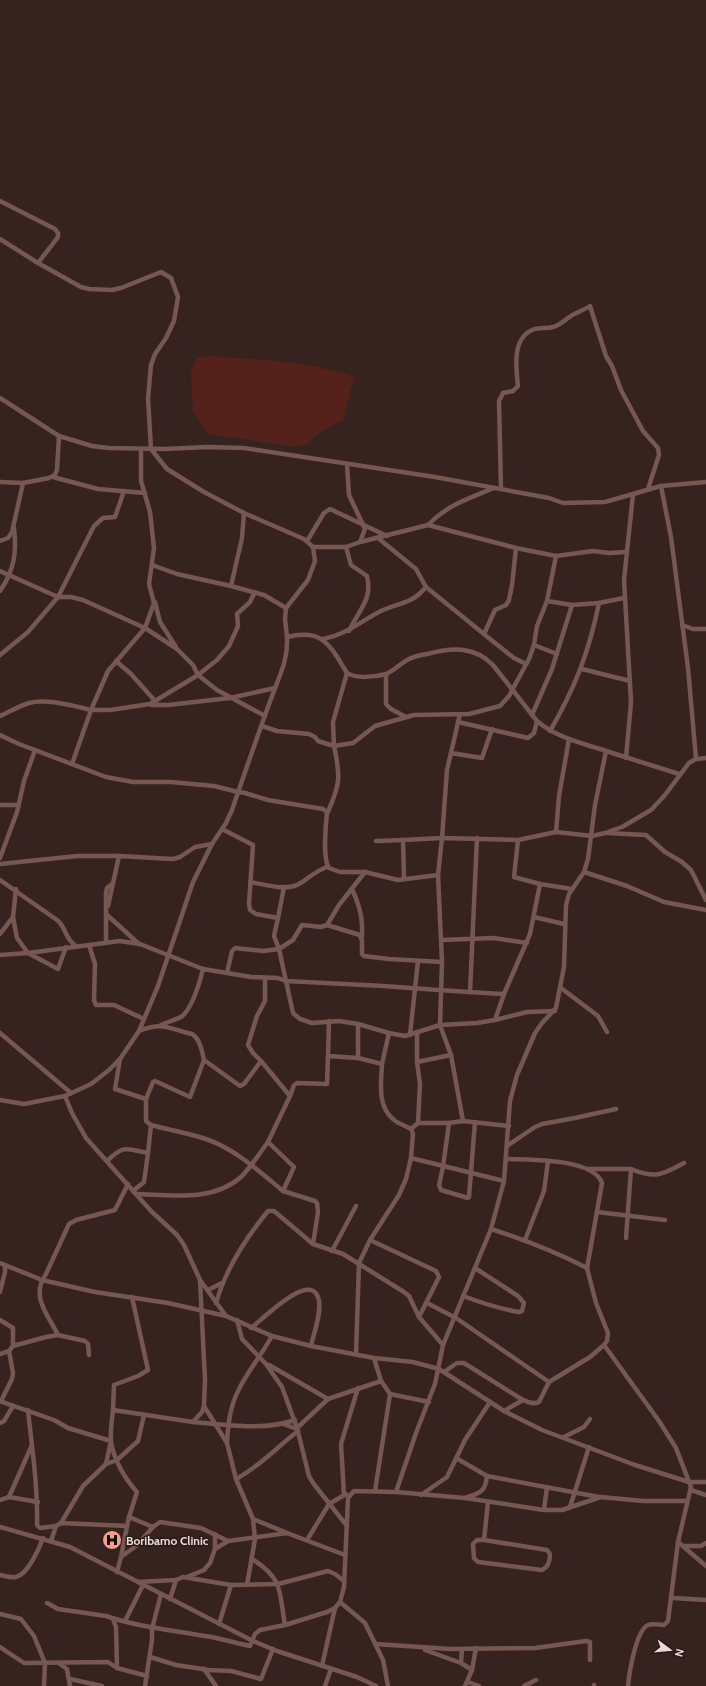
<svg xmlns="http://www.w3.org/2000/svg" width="706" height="1686" font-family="Cabin,sans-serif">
	<rect width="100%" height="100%" fill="#362320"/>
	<path fill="#55221b" d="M 209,356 C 257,360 308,361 354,377 L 343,420 L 321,432 L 307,444 L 296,447 L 208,434 L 193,412 L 191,372 L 197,358 Z"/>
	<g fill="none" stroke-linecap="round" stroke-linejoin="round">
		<g stroke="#765751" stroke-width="4.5">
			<path d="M 0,201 L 55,229 L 58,233 L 58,237 L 38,263"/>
			<path d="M 0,239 L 38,263 L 81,287 L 89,289 L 112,290 L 121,288 L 161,272 L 171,278 L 178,297 L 174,321 L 166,338 L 155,354 L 151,365 L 148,398 L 151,449 L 167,469 L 204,492 L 244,513 L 304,539 L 313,547 L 315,561 L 308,580 L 286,608 L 285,619 L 287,637 C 324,628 330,646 347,673 C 356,679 376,677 386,674 C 394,671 401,663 409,659 C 415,656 421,655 427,654 C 451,647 474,646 493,665 L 537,721 C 557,738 582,743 606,751 L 595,805 L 588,859 L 584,872 L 569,894 L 566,905 L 564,967 L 556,1008 L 542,1023 L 535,1033 L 517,1075 L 510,1101 L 504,1181 L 491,1229 L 443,1345 L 435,1384 L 416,1433 L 396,1492 L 354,1491 L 348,1498 L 344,1587 L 340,1602 L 335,1608 L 327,1612 L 285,1625 L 260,1630 L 255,1634 L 250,1646 C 235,1643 220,1638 205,1636 C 171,1630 138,1627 106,1616 L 58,1609 L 47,1603"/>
			<path d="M 0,398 L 59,436 L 92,446 L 109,448 L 165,449 L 207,447 L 244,448 L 435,477 L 549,498 L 563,503 L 605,502 L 661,486 L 706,482"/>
			<path d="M 141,449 L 141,481 L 150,512 L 154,548 L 149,584 L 154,603 L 145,628 L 177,649 L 193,665 L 198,675 L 217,690 L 265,716"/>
			<path d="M 347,464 L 349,495 L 365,529 L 360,542"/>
			<path d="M 53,477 L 98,489 L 145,493"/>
			<path d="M 0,482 L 23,483"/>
			<path d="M 661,486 L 671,537 L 688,668 L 696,759"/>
			<path d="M 494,488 C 470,498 447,505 428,525 L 516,548 L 556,556"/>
			<path d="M 501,489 L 499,401 L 503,393 L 513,391 L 518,386 C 516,368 512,339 532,330 C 539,327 546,329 553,327 C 561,325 564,320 571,316 C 577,312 584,310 590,306 L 606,356 L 612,366 L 621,390 L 643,431 L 658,448 L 659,455 L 648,489"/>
			<path d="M 244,513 L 242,538 L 231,586 L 264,595 L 286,608"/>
			<path d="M 0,541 L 8,538 L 12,532 L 23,483 L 49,478 L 55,475 L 57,470 L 59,436"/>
			<path d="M 307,541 L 324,513 L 330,509 L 387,536"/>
			<path d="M 313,547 L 346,547 L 360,542 L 428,525"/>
			<path d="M 346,547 L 351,565 L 367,576 C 373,600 358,611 349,631"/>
			<path d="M 152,565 L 177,574 L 231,586"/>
			<path d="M 0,571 L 58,597 L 71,597 L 83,600 L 145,628 L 108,671 L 91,710 C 74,706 46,698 29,703 C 19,706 9,712 0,716"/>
			<path d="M 426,587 L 495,643 L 514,658 L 526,664"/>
			<path d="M 0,591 C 14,571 17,552 14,528"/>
			<path d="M 155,602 L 160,622 L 176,647"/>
			<path d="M 599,603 L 572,605 L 547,601 L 556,556 L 593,551 L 609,553 L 626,552"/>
			<path d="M 682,625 L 693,629 L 706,629"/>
			<path d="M 484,634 L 495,610 L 506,605 L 509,600 L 512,585 L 516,548"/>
			<path d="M 323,639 C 346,635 361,621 381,611 C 400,602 411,605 426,587 L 416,569 L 378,538"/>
			<path d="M 534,645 L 557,654"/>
			<path d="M 0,655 L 28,632 L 58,597 L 94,526 L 103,518 L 115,517 L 124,491"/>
			<path d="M 116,661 L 131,674 L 156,702"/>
			<path d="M 582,669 L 630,681"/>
			<path d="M 386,674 L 386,704 L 391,709 L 406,717"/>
			<path d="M 152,705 L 168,705 L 230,698 L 275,688"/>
			<path d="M 532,715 L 552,669 L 572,605"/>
			<path d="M 458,722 L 528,738 L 534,733 L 537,721"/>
			<path d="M 262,726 L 277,731 L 309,734 L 315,737 L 318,741 L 334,746 L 333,722 L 347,673"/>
			<path d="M 550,731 C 575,688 589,652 599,603 L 624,598"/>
			<path d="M 0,735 L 19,744 L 106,777 L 133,782 L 171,782 L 214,786 L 238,792 L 245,793 L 268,800 L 323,809 L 327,812 C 326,825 322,858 329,868 L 340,872 L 365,872 L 398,880 L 438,875 L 442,838 L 518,840 L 556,832 L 592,836 L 605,833 L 622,827 L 651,810 L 665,795 L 689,763 L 696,759 L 706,758"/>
			<path d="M 606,751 L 679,774"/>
			<path d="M 451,753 L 482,758 L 492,729"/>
			<path d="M 626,758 L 631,702 L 624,580 L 633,494"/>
			<path d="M 72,764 L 91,710 L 110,710 L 150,704 L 198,675 L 217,660 L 229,646 L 238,626 L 237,614 L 250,602 L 255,592"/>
			<path d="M 0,805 L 19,805"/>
			<path d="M 327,814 C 340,785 341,777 334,746 L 353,743 L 375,726 L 414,715 L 469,714 L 500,706 L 509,696 L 529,659 L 534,645 L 537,626 L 547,601"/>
			<path d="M 222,829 L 253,845 L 249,904 L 250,910 L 256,914 L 278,918 L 274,936 L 279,949 L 263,951 L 235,948 L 232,951 L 227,973"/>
			<path d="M 556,832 L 559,796 L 569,739"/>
			<path d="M 607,833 L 646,835 L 665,852 L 682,862 L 691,870 L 706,900"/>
			<path d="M 376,841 L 403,840"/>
			<path d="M 0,858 L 17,812 L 24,781 L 35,750"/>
			<path d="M 0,864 L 77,856 L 119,856 L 173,859 L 180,857 L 195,847 L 212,844"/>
			<path d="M 584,872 L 627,886 L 664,902 L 706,910"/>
			<path d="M 438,875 L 442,962"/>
			<path d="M 404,879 L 403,840 L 442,838 L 447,770 L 460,714"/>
			<path d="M 0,880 L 57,920 C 67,928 64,938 76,946"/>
			<path d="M 250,882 C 264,884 284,891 297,885 C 309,879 313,872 327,867"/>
			<path d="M 540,884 L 572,889"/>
			<path d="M 352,889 C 360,907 363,918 362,937"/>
			<path d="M 108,906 L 119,856"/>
			<path d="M 106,914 L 139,944"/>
			<path d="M 13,917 L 17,938 L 28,953 L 58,969 L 66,947"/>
			<path d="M 534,917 L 564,924"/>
			<path d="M 278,918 L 284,887"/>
			<path d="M 327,925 L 339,905 L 365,872"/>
			<path d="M 0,934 L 13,917 L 16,889"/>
			<path d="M 442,940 L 494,938 L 527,943"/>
			<path d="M 106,942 L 106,892 L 107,888 L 112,884"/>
			<path d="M 89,945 L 95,964 L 94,1000 L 96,1005 L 114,1005 L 144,1019"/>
			<path d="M 0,955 L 28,953 L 120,941 L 140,944 L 203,969 L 251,977 L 278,978 L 286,981 L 293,1013 L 300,1019 L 312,1023 L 339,1021 L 358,1024 L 358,1058 L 382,1064 C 381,1083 377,1107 394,1120 C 399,1124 406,1126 411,1129 L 413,1134 L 411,1158 L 406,1179 L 399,1195 L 370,1240 L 359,1263 L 356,1354"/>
			<path d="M 265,978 L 265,1001 L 257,1016 L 248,1045 L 253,1053 L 261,1061 L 290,1096 L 268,1142 L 294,1167 L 283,1191 L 315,1201 L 317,1203 L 318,1212 L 313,1244 L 343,1254 L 404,1292 L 409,1296 L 419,1317 L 443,1345"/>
			<path d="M 561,988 L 598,1016 L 607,1032"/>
			<path d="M 470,992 L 477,838"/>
			<path d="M 504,994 L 530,934 L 540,884 L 514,877 L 518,840"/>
			<path d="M 358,1024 L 389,1033 L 405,1036 L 440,1025 L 477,1023 L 495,1020"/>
			<path d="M 161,1025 C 167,1022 175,1020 181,1017 C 192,1009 200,981 203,969"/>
			<path d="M 139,1031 C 163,1021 169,1029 192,1034 C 200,1039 202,1051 204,1060"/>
			<path d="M 0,1033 L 71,1093"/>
			<path d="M 410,1035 L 418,961"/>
			<path d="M 451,1055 L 440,1025 L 442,962 L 389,959 L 364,956 L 362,954 L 362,941 L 360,935 L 327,925 L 321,927 L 302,925 L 293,940 L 279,949 L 286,981 L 384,986 C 424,989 464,992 504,994 L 495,1020 L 527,1012 L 555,1011"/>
			<path d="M 328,1056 L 329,1021"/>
			<path d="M 120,1059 L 115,1089 L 146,1099 L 153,1082 L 155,1081 L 190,1097 L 204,1060 L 240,1086 L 244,1084 L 261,1061"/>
			<path d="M 417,1062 L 451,1055 L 463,1121"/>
			<path d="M 382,1064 L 389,1033"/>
			<path d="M 65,1096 L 72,1113 L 86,1138 L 151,1211 L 177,1235 L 184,1245 L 200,1280 L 226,1316 L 272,1336 L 311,1346 L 374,1358 L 413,1362 L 439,1369 L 504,1411 L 542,1430 L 635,1465 L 689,1482 L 706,1482"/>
			<path d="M 290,1096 L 294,1085 L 297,1083 L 327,1084 L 328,1056 L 358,1058"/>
			<path d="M 146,1099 L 146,1121 L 151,1125"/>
			<path d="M 0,1100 L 24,1104 L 65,1096 L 91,1084 L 109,1070 L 120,1059 L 139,1031 L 158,986 L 193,882 L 212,844 L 226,823 L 232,810 C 245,772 258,734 272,696 C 280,674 288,661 287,637"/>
			<path d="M 418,1123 L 449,1123 L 463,1121 L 509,1126"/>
			<path d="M 449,1123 L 443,1167 L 439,1185 L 441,1190 L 468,1198 L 469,1197 L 475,1122"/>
			<path d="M 411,1129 L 418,1123 L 420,1084 L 417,1062 L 417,1032"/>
			<path d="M 507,1146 L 535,1127 L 542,1124 L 575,1118 L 616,1109"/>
			<path d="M 148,1153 L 151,1125 C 169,1130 188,1133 206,1139 C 235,1149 259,1171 283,1191"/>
			<path d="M 411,1158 L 504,1181"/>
			<path d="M 507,1159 C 529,1160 593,1158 602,1183 L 587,1268 L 596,1303 L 608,1333 L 607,1341 L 604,1345 L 659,1421 L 676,1448 L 691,1487 L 678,1542 L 668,1621 L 664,1625 C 659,1625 652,1623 648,1625 C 636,1630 629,1674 628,1686"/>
			<path d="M 107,1161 C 125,1144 125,1149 148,1153 L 144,1182 L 133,1191"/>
			<path d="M 588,1169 L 631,1169 L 626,1238"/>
			<path d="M 631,1169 C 655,1179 662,1175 684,1163"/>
			<path d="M 137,1194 C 171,1195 213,1202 241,1177 C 251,1167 259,1154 268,1142"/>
			<path d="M 597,1212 L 665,1220"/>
			<path d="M 491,1229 C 525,1240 556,1252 587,1268"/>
			<path d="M 370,1240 L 436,1271 L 439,1277 L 419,1317"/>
			<path d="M 525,1240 L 544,1191 L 548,1161"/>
			<path d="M 332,1251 L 356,1206"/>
			<path d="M 0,1263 L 42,1280 L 95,1292 L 168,1303 L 226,1316"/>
			<path d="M 200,1280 L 205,1380 L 204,1406 L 227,1443 L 236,1479 L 253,1519 L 255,1539 L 247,1585"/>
			<path d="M 208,1290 L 222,1283"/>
			<path d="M 0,1292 L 5,1272 L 5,1265"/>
			<path d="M 463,1296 C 482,1303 500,1309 519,1312 L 522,1311 L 524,1303 L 518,1296 L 475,1268"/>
			<path d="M 216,1303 C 226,1268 245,1239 268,1211 L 274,1211 L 313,1244"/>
			<path d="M 427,1303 L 456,1318 L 549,1382"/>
			<path d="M 0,1320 L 13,1328 L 13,1346"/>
			<path d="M 237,1320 L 242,1339 L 266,1364 L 282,1387 L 297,1428 L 309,1476 L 313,1483 L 347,1526"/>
			<path d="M 251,1328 C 262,1320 313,1267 319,1301 C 321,1315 314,1332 311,1346"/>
			<path d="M 58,1335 C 48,1315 30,1296 46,1274 L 69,1224 L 76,1220 L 115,1210 L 128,1184"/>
			<path d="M 0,1354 L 9,1351 L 13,1346 L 46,1337 L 58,1335 L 85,1341 L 88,1344 L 89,1355"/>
			<path d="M 374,1358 L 381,1381"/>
			<path d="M 269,1365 L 328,1399"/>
			<path d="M 444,1372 L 457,1363 L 464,1363 L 523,1400 C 528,1402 533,1405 539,1402 L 549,1382 L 590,1357 L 604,1345"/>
			<path d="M 0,1401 L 54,1420 L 68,1428 L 111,1441 L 106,1464"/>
			<path d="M 1,1401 L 12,1379 L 13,1373 L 9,1351"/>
			<path d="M 28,1410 C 32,1449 38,1486 37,1525 L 40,1528 L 56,1526"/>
			<path d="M 113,1410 L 114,1385 L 138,1376 L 148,1370 L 132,1297"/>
			<path d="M 504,1411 L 523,1400"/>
			<path d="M 193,1422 C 226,1425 263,1431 295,1420"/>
			<path d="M 0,1423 L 4,1421 L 13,1406"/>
			<path d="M 283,1424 L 297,1429"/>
			<path d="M 297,1428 L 328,1399 L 381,1381 L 390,1394 L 429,1402"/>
			<path d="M 564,1437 L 584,1427 L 590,1419"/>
			<path d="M 227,1443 C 228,1424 230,1406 239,1389 C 248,1371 262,1354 272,1336"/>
			<path d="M 456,1458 L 487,1476"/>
			<path d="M 236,1479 C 259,1467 277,1447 298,1431"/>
			<path d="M 691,1490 L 706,1495"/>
			<path d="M 375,1491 L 390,1394"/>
			<path d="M 396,1492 L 465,1498 L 544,1510 L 562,1510 L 601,1497 L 643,1501 L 687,1501"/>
			<path d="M 344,1495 L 341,1444 L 358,1388"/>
			<path d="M 421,1495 L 447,1477 L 465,1440 L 490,1402"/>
			<path d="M 9,1497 L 32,1445"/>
			<path d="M 465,1498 C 480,1493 485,1493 487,1476 L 599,1497"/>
			<path d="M 0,1500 L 9,1497 L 38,1502"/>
			<path d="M 570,1507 L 589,1447"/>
			<path d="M 544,1510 L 547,1487"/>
			<path d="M 129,1517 L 137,1492 C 125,1479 114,1460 111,1442 C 110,1432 112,1420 113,1410 L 193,1422 L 202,1412 L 204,1406"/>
			<path d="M 253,1519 L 287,1533"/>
			<path d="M 61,1523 L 83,1486 L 106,1464 L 117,1460 L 138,1441 L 144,1415"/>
			<path d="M 0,1527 L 70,1547 L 253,1641 L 277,1651 L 357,1677 L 376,1686"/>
			<path d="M 215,1534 L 215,1549"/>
			<path d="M 307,1540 L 329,1504 L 346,1494"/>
			<path d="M 484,1540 L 477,1540 L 473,1544 L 474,1558 L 478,1562 L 542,1570 C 549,1567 550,1560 550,1554 L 547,1550 L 484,1540 L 488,1502"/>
			<path d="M 51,1541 L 56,1526 L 61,1523 L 127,1526 L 129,1517 L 153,1527 L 160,1522 L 201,1528 L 228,1541"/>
			<path d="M 678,1542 L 706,1566"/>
			<path d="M 683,1546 L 701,1546 L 706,1543"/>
			<path d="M 121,1557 L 136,1546 L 153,1527"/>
			<path d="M 252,1559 C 284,1579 279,1592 285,1625"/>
			<path d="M 117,1572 L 121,1557 L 127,1526"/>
			<path d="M 0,1575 C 5,1576 11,1578 16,1577 C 28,1574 39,1549 43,1538"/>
			<path d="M 187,1577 L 204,1570 L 210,1563 L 215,1549 L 228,1541 L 287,1533 L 345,1555"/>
			<path d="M 138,1582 L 176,1580 L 183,1577 L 231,1585 L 278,1584 L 328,1571 L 335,1574 L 344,1581"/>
			<path d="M 672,1598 L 706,1600"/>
			<path d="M 170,1599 L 176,1580"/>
			<path d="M 340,1602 L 365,1623 L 383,1660 L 388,1686"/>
			<path d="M 0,1614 L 21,1619 L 34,1636 L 45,1663 L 44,1686"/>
			<path d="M 113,1619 L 116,1627 L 117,1668"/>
			<path d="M 125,1621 L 143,1585"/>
			<path d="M 219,1624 L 231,1585"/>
			<path d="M 375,1644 L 451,1649 L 535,1648 L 586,1641 L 590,1642 L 590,1660"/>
			<path d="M 0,1647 L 24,1663 L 108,1662 L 117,1668 L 147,1676"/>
			<path d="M 425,1650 L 461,1663 L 472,1670"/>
			<path d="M 150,1657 L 176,1665 L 209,1670 L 231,1671 L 261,1679 L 273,1649"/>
			<path d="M 461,1663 L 462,1649"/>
			<path d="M 60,1664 L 67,1669 L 70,1686"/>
			<path d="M 322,1666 L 335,1608"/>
			<path d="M 204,1669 L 216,1686"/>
			<path d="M 70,1679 L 102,1686"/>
			<path d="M 468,1682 L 479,1686"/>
			<path d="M 594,1685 L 594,1686"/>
			<path d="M 145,1686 L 152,1640 L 152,1629 L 161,1594"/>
			<path d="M 325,1686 L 331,1669"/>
			<path d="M 465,1686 L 472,1670 L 476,1648"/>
			<path d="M 524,1686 L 536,1680"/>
		</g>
	</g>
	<defs>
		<g id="hospital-disc" transform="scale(1)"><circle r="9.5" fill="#f59d8f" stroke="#2c1a17"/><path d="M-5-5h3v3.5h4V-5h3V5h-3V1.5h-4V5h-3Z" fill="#111"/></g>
	</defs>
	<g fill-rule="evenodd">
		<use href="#hospital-disc" x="112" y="1540"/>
	</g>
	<g text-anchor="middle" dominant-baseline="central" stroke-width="3" stroke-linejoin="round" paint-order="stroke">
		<g font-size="12" font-weight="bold" fill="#e8dad8" stroke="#2c1a17" text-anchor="start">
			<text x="126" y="1540">Boribamo Clinic</text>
		</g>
	</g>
	<g transform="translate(670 1650) rotate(106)" stroke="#2c1a17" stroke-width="3" paint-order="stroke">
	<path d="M0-3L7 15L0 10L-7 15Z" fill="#e8dad8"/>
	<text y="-6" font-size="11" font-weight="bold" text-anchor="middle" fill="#e8dad8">N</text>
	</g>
</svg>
